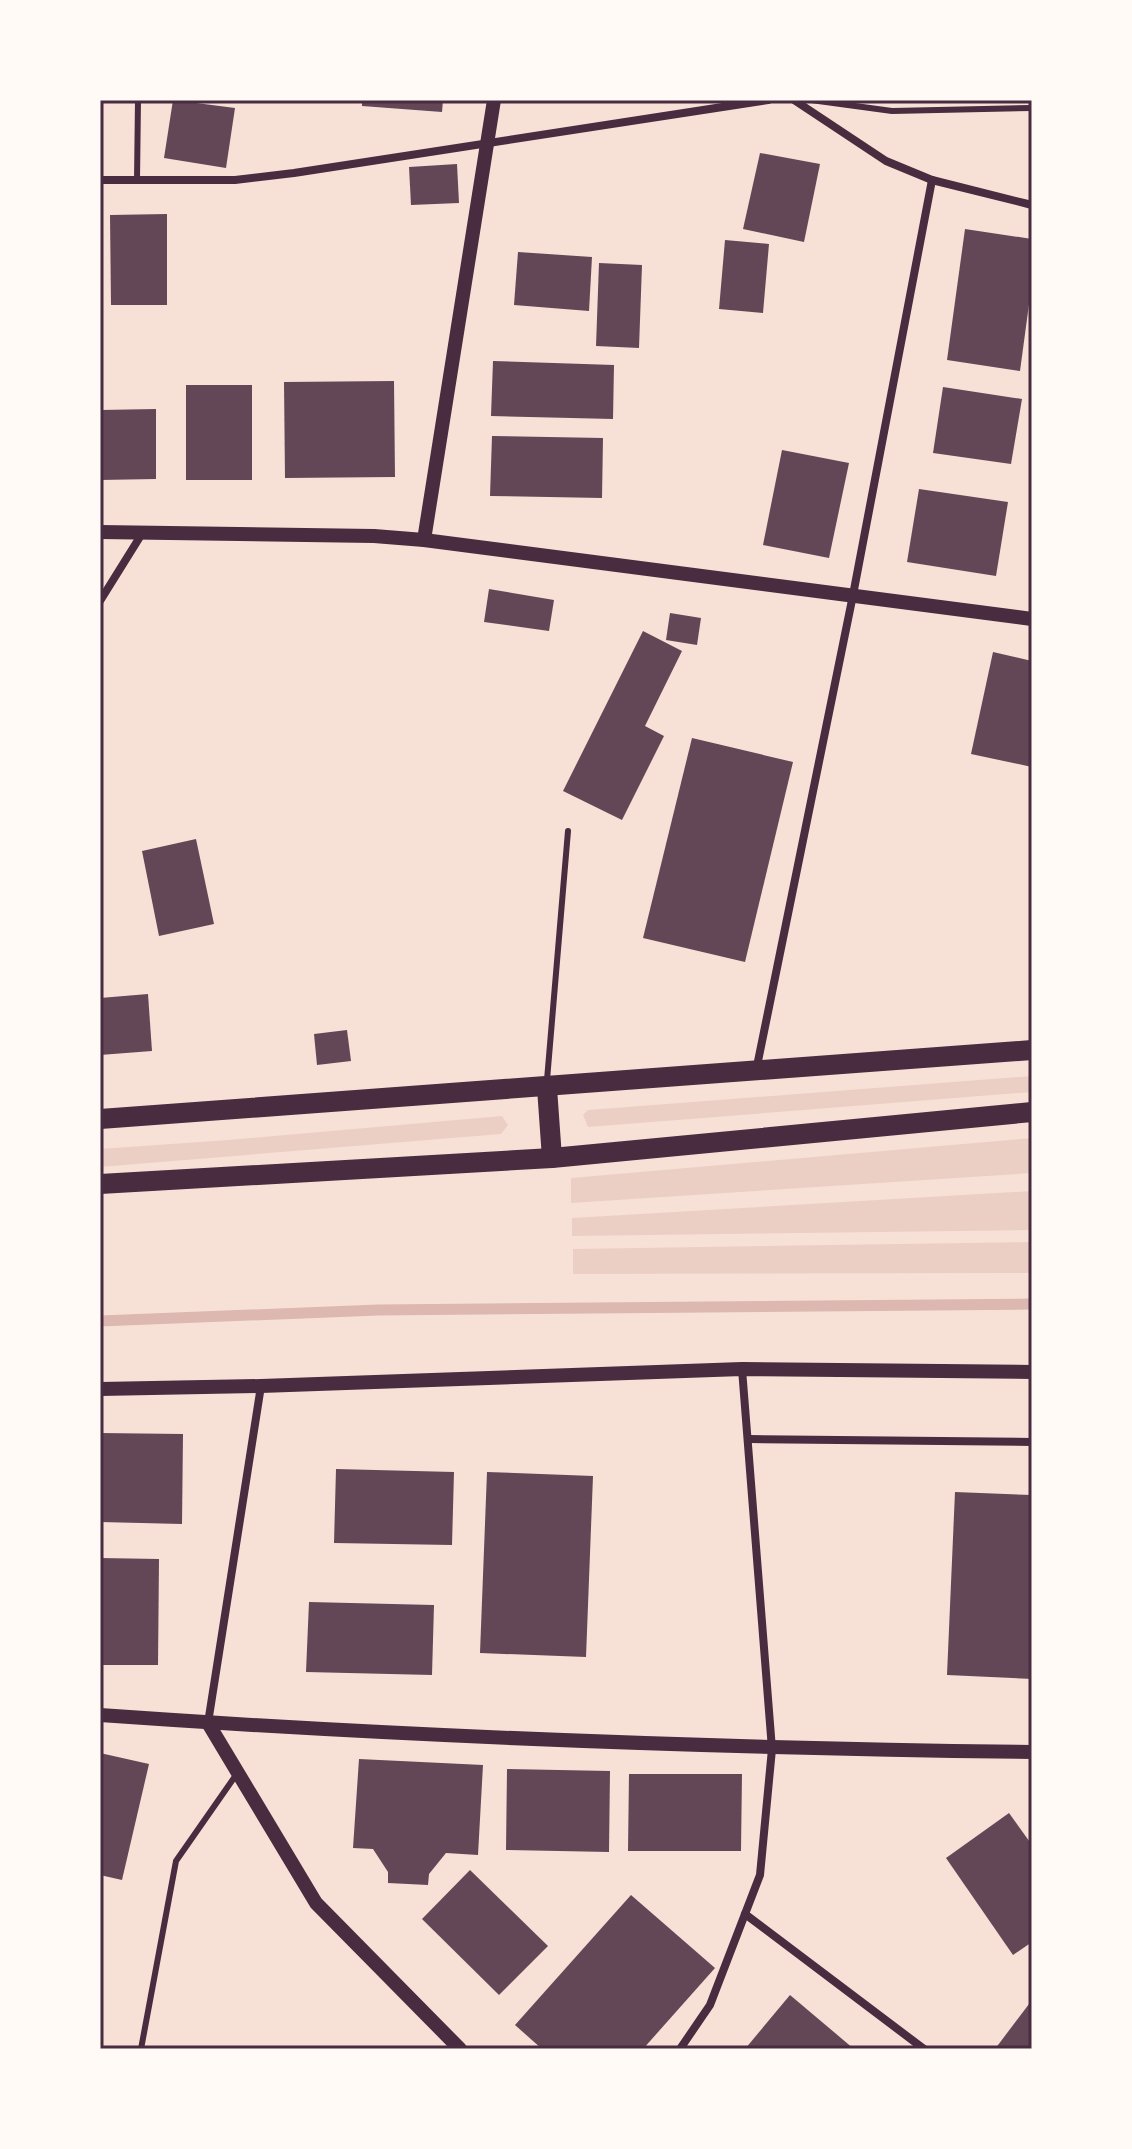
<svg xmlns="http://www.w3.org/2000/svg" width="1132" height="2149" font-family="'Libre Baskerville',serif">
	<rect width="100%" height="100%" fill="#f7e1d7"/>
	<g fill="#ebcfc5">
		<path d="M 1032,1076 L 1032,1092 L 588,1127 L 583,1115 L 588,1110 Z"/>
		<path d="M 502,1116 L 508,1125 L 501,1134 L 100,1167 L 100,1149 L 228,1140 Z"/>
		<path d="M 1032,1138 L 1032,1173 L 571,1203 L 571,1178 Z"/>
		<path d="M 1032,1191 L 1032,1230 L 572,1236 L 572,1218 Z"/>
		<path d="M 1032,1242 L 1032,1273 L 573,1274 L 573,1249 Z"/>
	</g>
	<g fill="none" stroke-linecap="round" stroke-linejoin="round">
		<path stroke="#dcb8b0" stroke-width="11" d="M 100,1321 L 378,1310 L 1032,1304"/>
	</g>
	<g fill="#644757">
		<path d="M 173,100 L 235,108 L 226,168 L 164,158 Z"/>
		<path d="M 362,100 L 443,100 L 442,112 L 362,106 Z"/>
		<path d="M 760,153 L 820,164 L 804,242 L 743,229 Z"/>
		<path d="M 457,164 L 459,203 L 411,205 L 409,167 Z"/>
		<path d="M 167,214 L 167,305 L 111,305 L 110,215 Z"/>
		<path d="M 965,229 L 1032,239 L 1032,282 L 1020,371 L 947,360 Z"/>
		<path d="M 725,240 L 769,244 L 763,313 L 719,309 Z"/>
		<path d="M 518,252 L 592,257 L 589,311 L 514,305 Z"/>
		<path d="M 599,263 L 642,265 L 639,348 L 596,346 Z"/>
		<path d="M 493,361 L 614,365 L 613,419 L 491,416 Z"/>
		<path d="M 394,381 L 395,477 L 285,478 L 284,382 Z"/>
		<rect x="186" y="385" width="66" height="95"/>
		<path d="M 943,387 L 1022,399 L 1011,464 L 933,453 Z"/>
		<path d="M 156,409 L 156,479 L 100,480 L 100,410 Z"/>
		<path d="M 492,436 L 603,438 L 602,498 L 490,496 Z"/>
		<path d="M 782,450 L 849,463 L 829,558 L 763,545 Z"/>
		<path d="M 919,489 L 1008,502 L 996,576 L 907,562 Z"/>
		<path d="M 489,589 L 554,600 L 549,631 L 484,622 Z"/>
		<path d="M 670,613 L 701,618 L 697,645 L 666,640 Z"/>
		<path d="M 643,631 L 682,651 L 645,726 L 664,736 L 622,820 L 563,791 Z"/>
		<path d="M 993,652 L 1032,661 L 1032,767 L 971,754 Z"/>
		<path d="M 692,738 L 793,762 L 745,962 L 643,938 Z"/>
		<path d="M 196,839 L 214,924 L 159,936 L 142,851 Z"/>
		<path d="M 148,994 L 152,1051 L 100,1055 L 100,998 Z"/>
		<path d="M 347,1030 L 351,1061 L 317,1065 L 314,1034 Z"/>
		<path d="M 100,1433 L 183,1434 L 182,1524 L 100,1522 Z"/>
		<path d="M 336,1469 L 454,1472 L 452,1545 L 334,1543 Z"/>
		<path d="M 487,1472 L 593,1476 L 586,1657 L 480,1653 Z"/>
		<path d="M 955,1492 L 1032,1495 L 1032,1679 L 947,1675 Z"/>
		<path d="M 100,1558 L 159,1559 L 158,1665 L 100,1665 Z"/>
		<path d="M 309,1602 L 434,1605 L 432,1675 L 306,1672 Z"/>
		<path d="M 100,1753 L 149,1764 L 122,1880 L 100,1875 Z"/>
		<path d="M 359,1759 L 483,1765 L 478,1855 L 446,1853 L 429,1874 L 428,1885 L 388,1883 L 388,1872 L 373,1849 L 353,1848 Z"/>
		<path d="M 507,1769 L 610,1771 L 609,1852 L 506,1850 Z"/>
		<path d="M 629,1774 L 742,1774 L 741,1851 L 628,1851 Z"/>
		<path d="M 1009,1813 L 1032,1845 L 1032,1942 L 1013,1955 L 946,1858 Z"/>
		<path d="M 470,1870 L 548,1946 L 499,1995 L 422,1919 Z"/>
		<path d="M 631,1895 L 715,1968 L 643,2049 L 542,2049 L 515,2025 Z"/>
		<path d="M 790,1995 L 854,2049 L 745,2049 Z"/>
		<path d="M 1029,2004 L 1032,2006 L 1032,2049 L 995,2049 Z"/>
	</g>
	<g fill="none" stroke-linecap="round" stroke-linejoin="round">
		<g stroke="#4a2c40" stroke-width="6">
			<path d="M 811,100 L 892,111 L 1032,108"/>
			<path d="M 137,180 L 138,100"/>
			<path d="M 547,1080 L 568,831"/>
			<path d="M 141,2049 L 176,1861 L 236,1775"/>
		</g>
		<g stroke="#4a2c40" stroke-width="8">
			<path d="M 794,100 L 886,161 L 932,180 L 1032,205"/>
			<path d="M 100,180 L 235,180 L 294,173 L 768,100"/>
			<path d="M 100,601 L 143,532"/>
			<path d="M 756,1071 L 853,595 L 932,180"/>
			<path d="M 750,1439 L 1032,1442"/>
			<path d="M 208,1723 L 261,1386"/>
			<path d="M 745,1914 L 924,2049"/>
			<path d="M 680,2049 L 710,2005 L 760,1875 L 772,1749 L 742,1369"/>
		</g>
		<g stroke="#4a2c40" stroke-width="14">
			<path d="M 100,532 L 374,536 L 424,540 L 1032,619"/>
			<path d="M 424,540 L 494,100"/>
			<path d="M 100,1389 L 261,1386 L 742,1369 L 1032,1372"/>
			<path d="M 100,1715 C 410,1737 721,1748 1032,1752"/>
			<path d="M 208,1723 L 316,1903 L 460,2049"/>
		</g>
		<g stroke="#4a2c40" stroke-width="20">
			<path d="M 547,1088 L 552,1158"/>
			<path d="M 100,1119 L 1032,1050"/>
			<path d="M 100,1184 L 552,1158 L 1032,1112"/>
		</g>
	</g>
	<rect width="1132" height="2149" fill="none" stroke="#fffaf5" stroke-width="204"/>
	<rect x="102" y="102" width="928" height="1945" fill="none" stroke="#4a2c40" stroke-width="3"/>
</svg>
